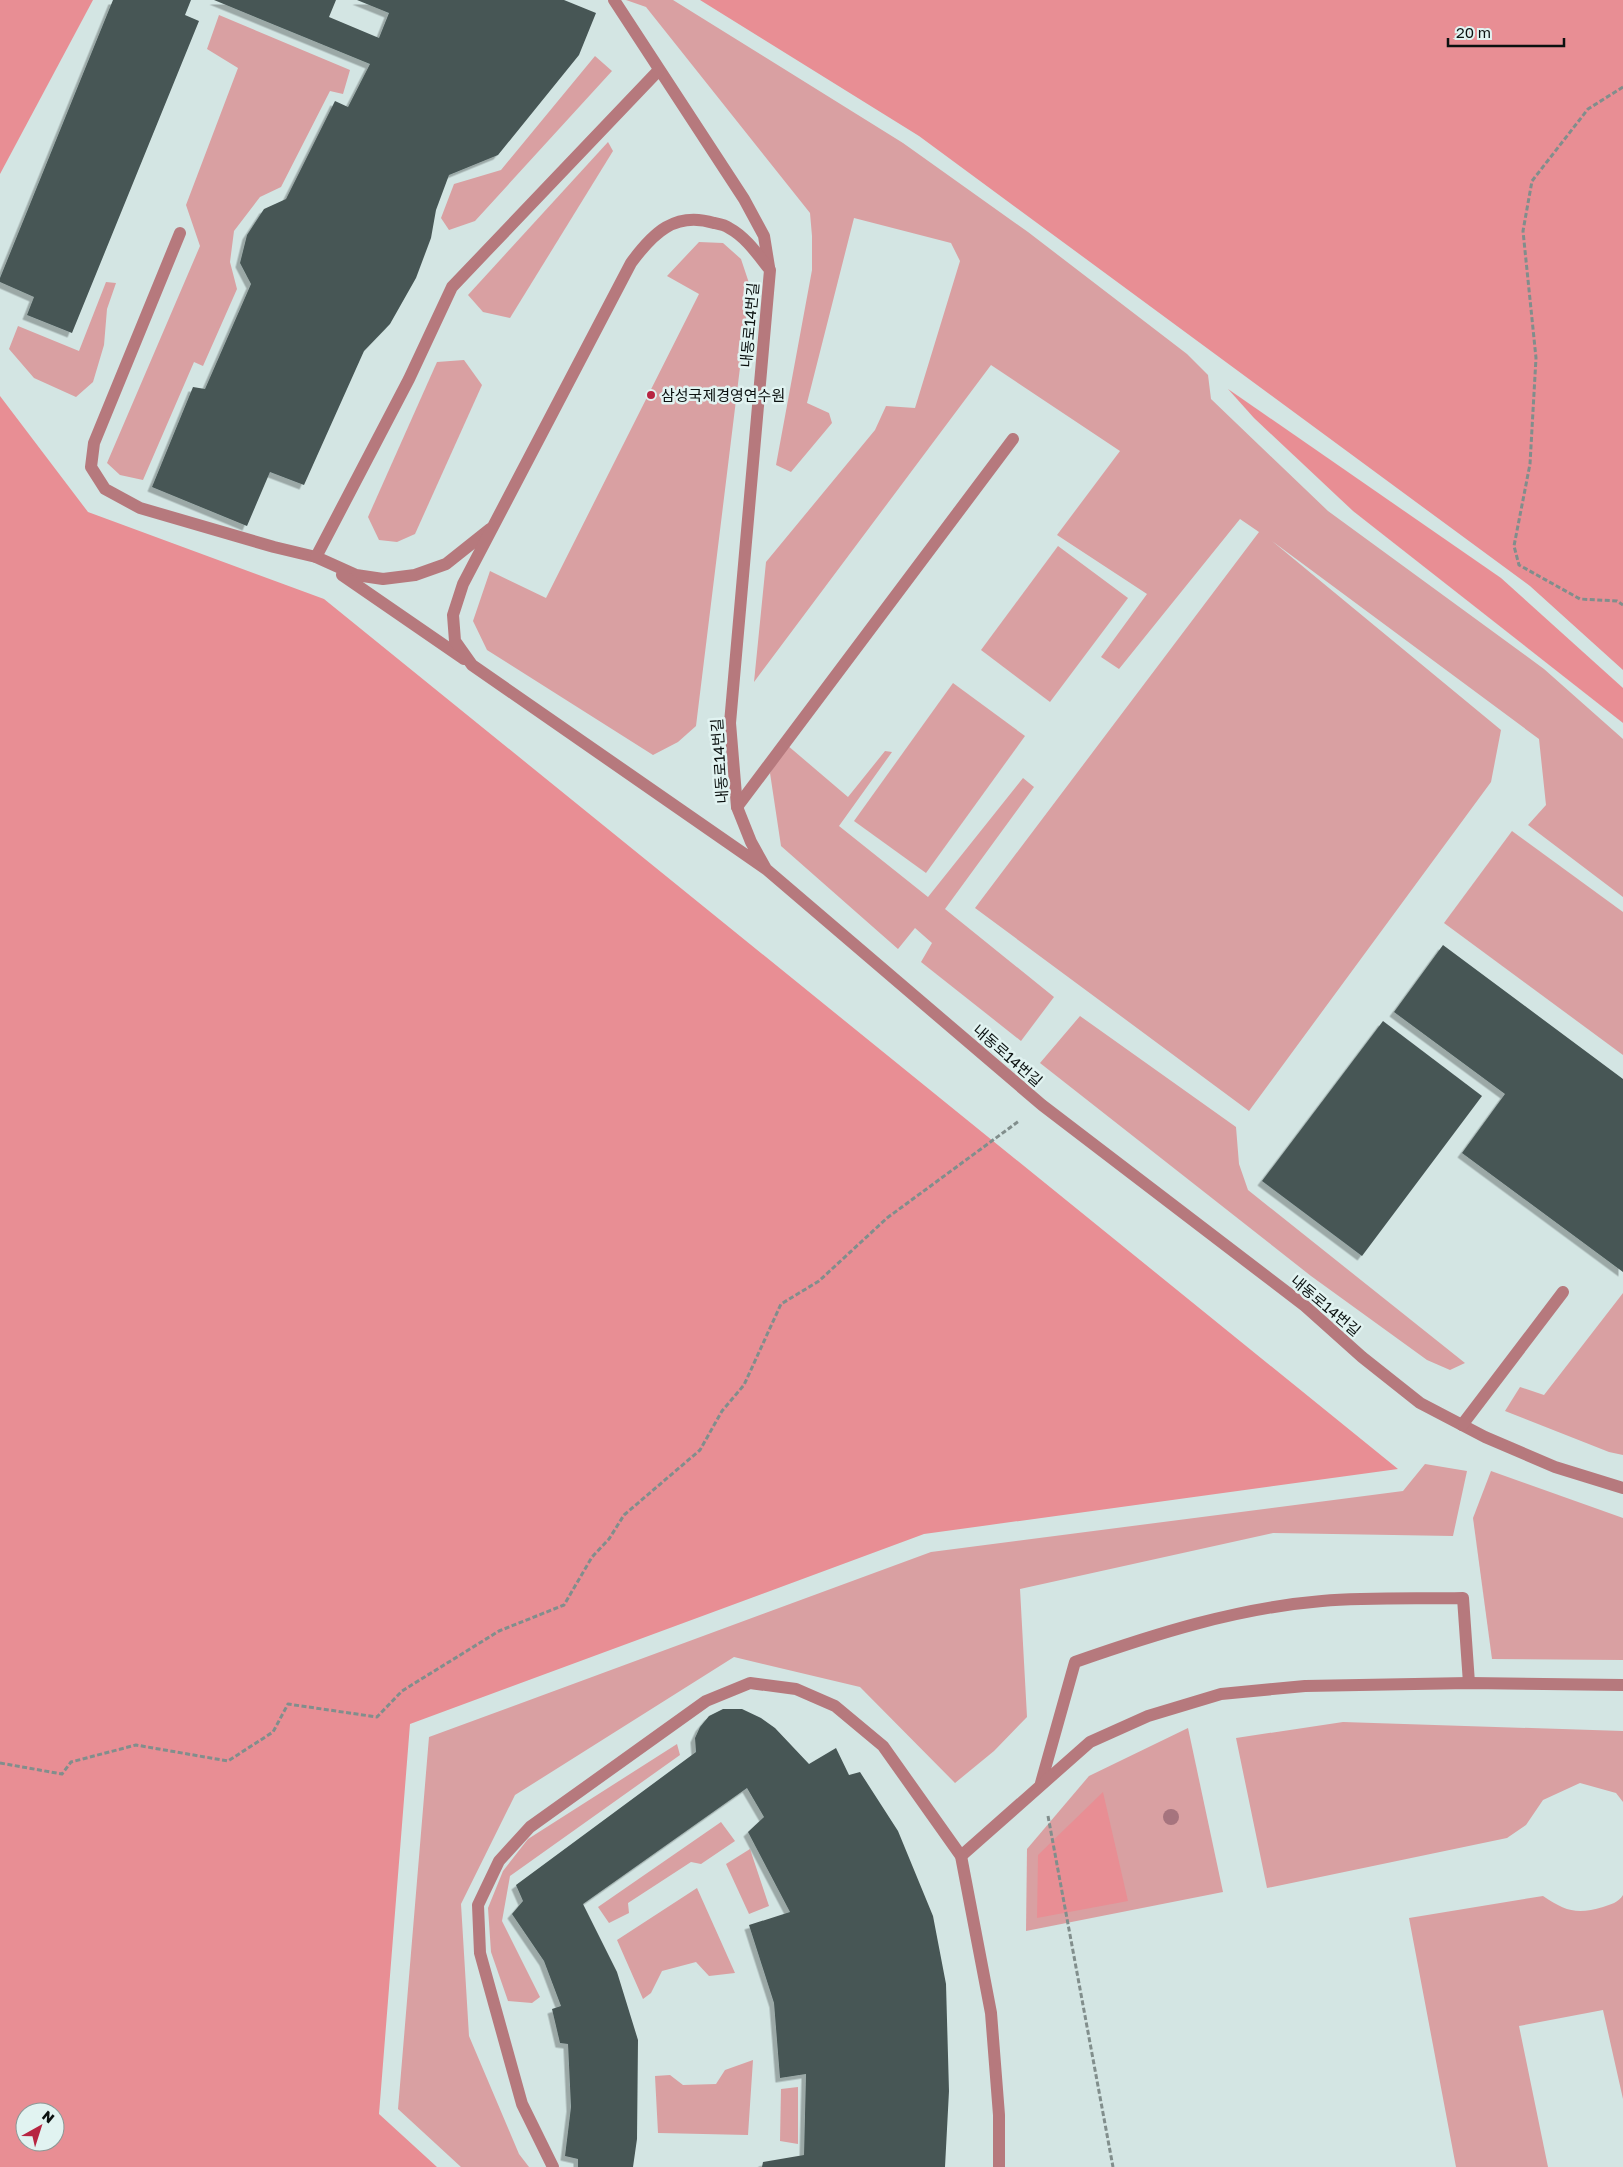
<svg xmlns="http://www.w3.org/2000/svg" width="1623" height="2167" font-family="'Golos Text','Noto Sans KR',sans-serif">
	<defs>
		<filter id="shadow"><feDropShadow dx="-4.5" dy="4.5" stdDeviation="0" flood-color="#0004"/></filter>
	</defs>
	<rect width="100%" height="100%" fill="#d3e5e3"/>
	<g fill="#d9a0a2">
		<path d="M 626,0 L 673,0 L 903,143 L 1028,232 L 1187,354 L 1208,375 L 1211,399 L 1328,511 L 1544,669 L 1623,739 L 1623,897 L 1528,825 L 1546,805 L 1539,739 L 1272,541 L 1501,730 L 1491,782 L 1249,1111 L 975,908 L 1259,532 L 1240,519 L 1119,669 L 1101,657 L 1147,594 L 1057,535 L 1120,451 L 991,365 L 754,682 L 766,562 L 875,430 L 886,406 L 915,408 L 960,261 L 951,243 L 854,218 L 807,403 L 829,413 L 832,423 L 791,472 L 776,465 L 812,270 L 812,236 L 810,213 L 646,7 Z"/>
		<path d="M 219,15 L 350,70 L 343,94 L 330,91 L 281,187 L 260,197 L 234,231 L 230,262 L 237,289 L 203,366 L 194,362 L 143,480 L 120,475 L 107,463 L 200,246 L 186,205 L 238,68 L 207,49 Z"/>
		<path d="M 595,56 L 612,71 L 475,221 L 449,230 L 441,218 L 454,184 L 501,170 Z"/>
		<path d="M 608,142 L 613,151 L 510,318 L 483,312 L 468,295 Z"/>
		<path d="M 699,242 L 723,243 L 741,259 L 750,286 L 696,726 L 678,742 L 653,755 L 487,650 L 473,621 L 490,571 L 546,598 L 699,294 L 667,276 Z"/>
		<path d="M 106,282 L 116,283 L 107,309 L 104,345 L 93,382 L 76,397 L 34,378 L 9,349 L 18,326 L 79,351 Z"/>
		<path d="M 464,360 L 482,385 L 415,534 L 397,542 L 379,540 L 368,517 L 437,362 Z"/>
		<path d="M 1058,546 L 1128,598 L 1050,702 L 981,650 Z"/>
		<path d="M 953,683 L 1025,736 L 926,873 L 854,821 Z"/>
		<path d="M 787,745 L 848,797 L 885,751 L 892,752 L 839,826 L 928,897 L 1023,778 L 1034,787 L 945,909 L 1054,997 L 1021,1041 L 921,962 L 932,943 L 915,928 L 898,949 L 781,846 L 770,773 Z"/>
		<path d="M 1512,831 L 1623,912 L 1623,1055 L 1444,923 Z"/>
		<path d="M 1080,1016 L 1236,1127 L 1239,1164 L 1248,1190 L 1465,1363 L 1450,1370 L 1427,1360 L 1311,1276 L 1040,1063 Z"/>
		<path d="M 1623,1293 L 1623,1455 L 1609,1452 L 1505,1411 L 1520,1387 L 1544,1395 Z"/>
		<path d="M 1425,1464 L 1467,1471 L 1453,1536 L 1273,1533 L 1020,1589 L 1027,1717 L 994,1751 L 955,1783 L 860,1687 L 734,1657 L 515,1795 L 461,1904 L 469,2036 L 519,2154 L 529,2167 L 461,2167 L 398,2109 L 429,1737 L 931,1552 L 1403,1491 Z"/>
		<path d="M 1491,1471 L 1623,1518 L 1623,1660 L 1492,1659 L 1473,1518 Z"/>
		<path d="M 1343,1722 L 1623,1731 L 1623,1802 L 1616,1793 L 1580,1783 L 1543,1800 L 1526,1825 L 1507,1838 L 1267,1888 L 1236,1738 Z"/>
		<path d="M 1188,1728 L 1223,1892 L 1026,1931 L 1027,1849 L 1089,1776 Z"/>
		<path d="M 677,1744 L 680,1755 L 510,1876 L 502,1921 L 540,1997 L 532,2003 L 508,2001 L 491,1952 L 488,1908 L 503,1871 L 528,1839 Z"/>
		<path d="M 721,1822 L 735,1841 L 701,1864 L 691,1862 L 628,1903 L 629,1913 L 609,1923 L 598,1907 Z"/>
		<path d="M 750,1849 L 769,1906 L 749,1914 L 726,1864 Z"/>
		<path d="M 697,1888 L 735,1973 L 709,1976 L 696,1962 L 662,1971 L 651,1993 L 643,1999 L 617,1940 Z"/>
		<path d="M 1623,1895 L 1623,2099 L 1603,2010 L 1519,2026 L 1548,2167 L 1456,2167 L 1409,1918 L 1543,1896 C 1565,1911 1577,1915 1603,1907 C 1611,1904 1618,1903 1623,1895 Z"/>
		<path d="M 753,2060 L 748,2135 L 658,2133 L 655,2076 L 670,2075 L 683,2085 L 716,2084 L 725,2070 Z"/>
		<path d="M 798,2087 L 798,2144 L 780,2141 L 781,2089 Z"/>
	</g>
	<g fill="#e88e94" fill-rule="evenodd">
		<path d="M 0,0 L 93,0 L 0,174 Z"/>
		<path d="M 700,0 L 1623,0 L 1623,670 L 1530,586 L 919,136 Z"/>
		<path d="M 1228,389 L 1501,578 L 1623,688 L 1623,723 L 1353,511 L 1254,418 Z"/>
		<path d="M 0,396 L 88,512 L 324,599 L 1398,1469 L 924,1534 L 410,1724 L 379,2114 L 437,2167 L 0,2167 ZM 25,2112 L 55,2112 L 55,2142 L 25,2142 Z"/>
		<path d="M 1103,1792 L 1128,1901 L 1037,1918 L 1038,1855 Z"/>
	</g>
	<g fill="#475655" filter="url(#shadow)">
		<path d="M 113,0 L 191,0 L 185,15 L 199,21 L 72,333 L 27,315 L 34,297 L 0,282 L 0,278 Z"/>
		<path d="M 214,0 L 336,0 L 329,17 L 379,38 L 389,13 L 357,0 L 564,0 L 596,13 L 579,55 L 498,155 L 449,175 L 436,210 L 431,238 L 416,278 L 390,324 L 364,351 L 304,485 L 270,472 L 247,526 L 152,487 L 193,387 L 205,389 L 251,284 L 240,263 L 247,235 L 264,209 L 286,199 L 335,101 L 348,107 L 370,64 Z"/>
		<path d="M 1443,945 L 1623,1079 L 1623,1272 L 1462,1153 L 1505,1094 L 1394,1012 Z"/>
		<path d="M 1383,1021 L 1482,1096 L 1362,1256 L 1262,1181 Z"/>
		<path d="M 723,1709 L 742,1709 L 761,1718 L 775,1728 L 809,1764 L 836,1748 L 849,1775 L 860,1772 L 898,1831 L 933,1916 L 946,1984 L 949,2091 L 945,2167 L 762,2167 L 763,2162 L 804,2155 L 806,2074 L 780,2078 L 774,2003 L 749,1925 L 790,1912 L 748,1832 L 764,1817 L 747,1788 L 583,1904 L 617,1972 L 638,2040 L 637,2139 L 633,2167 L 578,2167 L 578,2159 L 565,2156 L 571,2107 L 568,2044 L 560,2043 L 552,2009 L 561,2006 L 544,1961 L 512,1914 L 523,1901 L 516,1885 L 696,1752 L 695,1738 L 700,1727 L 709,1716 Z"/>
	</g>
	<g fill="none" stroke-linecap="round" stroke-linejoin="round">
		<g stroke="#818e8c" stroke-width="3" stroke-dasharray="5 2.5" stroke-linecap="butt">
			<path d="M 1623,87 L 1588,109 L 1532,181 L 1523,231 L 1536,358 L 1530,464 L 1514,546 L 1519,565 L 1580,599 L 1617,601 L 1623,605"/>
			<path d="M 0,1763 L 62,1774 L 71,1762 L 136,1745 L 228,1761 L 273,1732 L 288,1704 L 377,1717 L 402,1691 L 499,1631 L 564,1605 L 592,1557 L 609,1539 L 624,1515 L 700,1450 L 722,1411 L 744,1385 L 781,1304 L 819,1281 L 887,1218 L 1019,1121"/>
			<path d="M 1048,1816 L 1113,2167"/>
		</g>
		<g stroke="#b6797d" stroke-width="12">
			<path d="M 614,0 L 744,199 L 764,236 L 769,267"/>
			<path d="M 180,233 L 94,443 L 91,467 L 105,489 L 140,508 L 274,547 L 316,557 L 356,575 L 383,579 L 415,575 L 446,564 L 490,529"/>
			<path d="M 316,557 L 409,379 L 452,287 L 658,71"/>
			<path d="M 342,575 L 464,659"/>
			<path d="M 737,807 L 1013,439"/>
			<path d="M 766,869 L 472,665 L 455,641 L 453,615 L 463,584 L 631,263 C 653,233 675,211 714,223 C 719,224 725,225 729,228 C 746,237 758,255 770,270 L 730,723 L 737,807 L 751,842 L 766,869 L 1042,1105 L 1305,1306 L 1362,1357 L 1420,1403 L 1485,1437 L 1555,1467 L 1623,1488"/>
			<path d="M 1462,1425 L 1563,1292"/>
			<path d="M 1041,1783 L 1075,1662 C 1155,1634 1237,1608 1322,1601 C 1369,1597 1417,1599 1463,1598 L 1469,1683"/>
			<path d="M 961,1856 L 1090,1742 L 1148,1716 L 1221,1694 L 1305,1686 L 1469,1683 L 1623,1685"/>
			<path d="M 553,2167 L 522,2104 L 480,1953 L 478,1905 L 499,1861 L 530,1827 L 706,1701 L 750,1683 L 796,1689 L 835,1706 L 883,1746 L 961,1856 L 991,2013 L 999,2115 L 999,2167"/>
		</g>
	</g>
	<circle fill="#a6747e" cx="1171" cy="1817" r="8"/>
	<circle fill="#b72542" stroke="#e1f3f1" stroke-width="2" cx="651" cy="395" r="5"/>
	<g text-anchor="middle" dominant-baseline="central" stroke-width="5" stroke-linejoin="round" paint-order="stroke">
		<g font-size="15" fill="#0b1110" stroke="#e1f3f1">
			<text transform="translate(749 325) rotate(-85)">내동로14번길</text>
			<text transform="translate(719 761) rotate(-94)">내동로14번길</text>
			<text transform="translate(1008 1055) rotate(41)">내동로14번길</text>
			<text transform="translate(1326 1305) rotate(40)">내동로14번길</text>
		</g>
		<g font-size="15" fill="#0b1110" stroke="#e1f3f1" text-anchor="start">
			<text x="661" y="395">삼성국제경영연수원</text>
		</g>
	</g>
	<g transform="translate(40 2127) rotate(39)"><circle r="24" fill="#e1f3f1" stroke="#8b9997"/>
	<path d="M0-4L9 19L0 12L-9 19Z" fill="#b72542"/>
	<text y="-8" font-size="14" font-weight="bold" text-anchor="middle" fill="#0b1110">N</text>
	</g>
	<path d="M1448 38v8h116v-8" fill="none" stroke="#0b1110" stroke-width="2.5"/>
	<text x="1456" y="38" font-size="15" fill="#0b1110" stroke="#e1f3f1" stroke-width="4" paint-order="stroke">20 m</text>
</svg>
